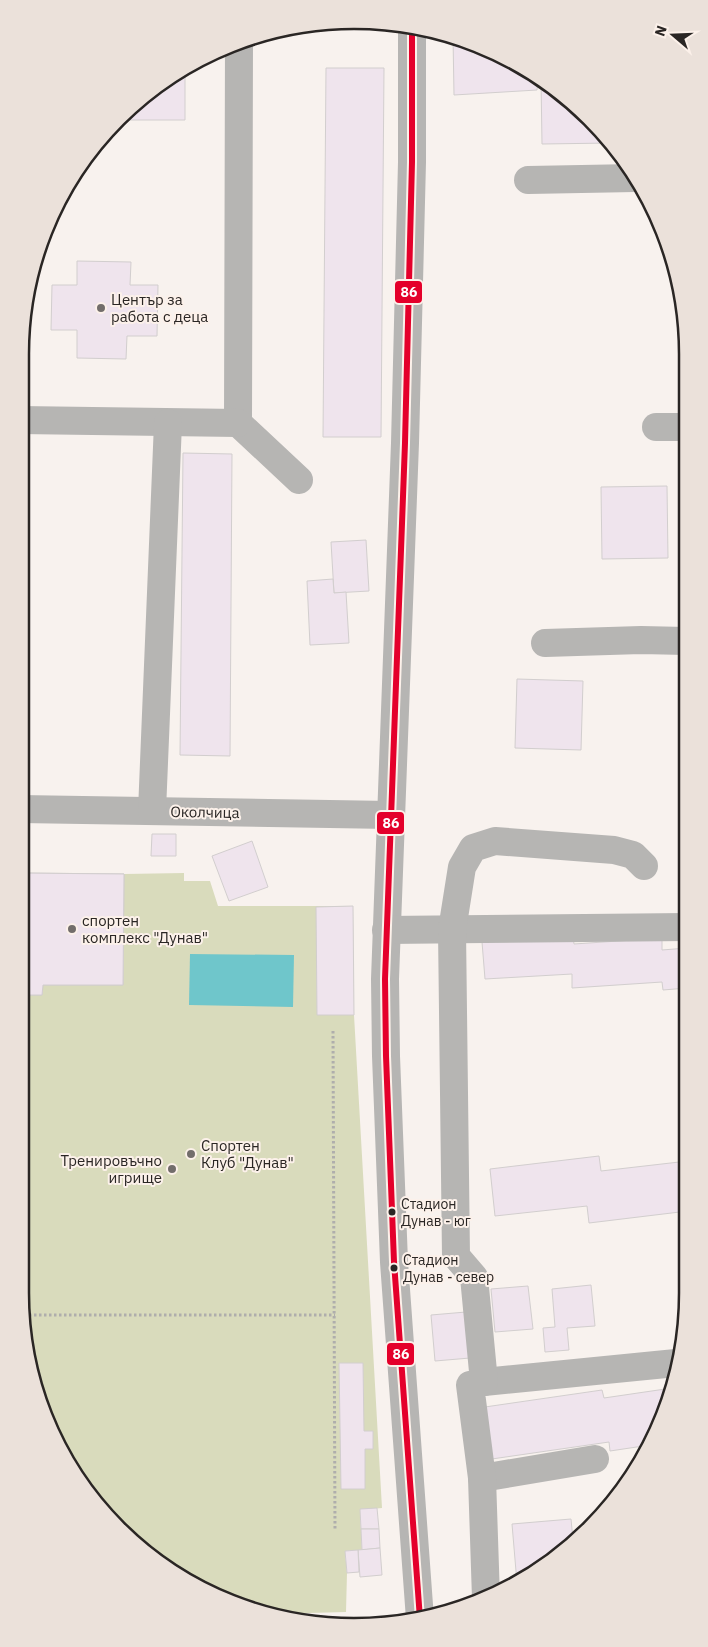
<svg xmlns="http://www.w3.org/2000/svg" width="708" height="1647" font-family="'IBM Plex Sans',sans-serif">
	<rect width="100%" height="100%" fill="#f8f2ee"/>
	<path fill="#d9dbbc" d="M 20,873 L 124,874 L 184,873 L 184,881 L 210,881 L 218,906 L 353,906 L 354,1015 L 382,1508 L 360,1510 L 362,1550 L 345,1551 L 347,1573 L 346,1612 L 271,1614 L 187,1582 L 103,1513 L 65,1460 L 38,1401 L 20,1293 Z"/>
	<path fill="#6fc6cb" d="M 190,954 L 294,955 L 293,1007 L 189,1005 Z"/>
	<g fill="#efe4ed" stroke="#d2cece">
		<path d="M 453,36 L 462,38 L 538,78 L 537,90 L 454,95 Z"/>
		<path d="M 326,68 L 384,68 L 381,437 L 323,437 Z"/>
		<path d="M 174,75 L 185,75 L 185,120 L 117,120 L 151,89 Z"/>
		<path d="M 541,80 L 557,89 L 611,143 L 542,144 Z"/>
		<path d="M 77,261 L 131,262 L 130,285 L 158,285 L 157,336 L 127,336 L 126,359 L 77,358 L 77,330 L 51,330 L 52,285 L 77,285 Z"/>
		<path d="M 20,450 L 21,450 L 22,748 L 20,748 Z"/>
		<path d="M 183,453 L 232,454 L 230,756 L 180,755 Z"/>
		<path d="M 667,486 L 668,558 L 602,559 L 601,487 Z"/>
		<path d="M 366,540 L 369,591 L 334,593 L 331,542 Z"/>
		<path d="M 333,579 L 334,593 L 346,592 L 349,643 L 310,645 L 307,581 Z"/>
		<path d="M 517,679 L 583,681 L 581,750 L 515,748 Z"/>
		<path d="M 152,834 L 176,834 L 176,856 L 151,856 Z"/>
		<path d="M 252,841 L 268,887 L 229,901 L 212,856 Z"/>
		<path d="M 20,873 L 124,874 L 123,985 L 43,985 L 42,995 L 20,995 Z"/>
		<path d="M 20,873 L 124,874 L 123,985 L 43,985 L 42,995 L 20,995 Z"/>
		<path d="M 353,906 L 354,1015 L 317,1015 L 316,907 Z"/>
		<path d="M 573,936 L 574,944 L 662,938 L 662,950 L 687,948 L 687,988 L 663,990 L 662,982 L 572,988 L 572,974 L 485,979 L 482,942 Z"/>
		<path d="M 599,1156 L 601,1171 L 688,1161 L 688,1211 L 589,1223 L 587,1206 L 495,1216 L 490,1169 Z"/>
		<path d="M 591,1285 L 595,1326 L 567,1328 L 569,1350 L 545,1352 L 543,1328 L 555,1327 L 552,1289 Z"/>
		<path d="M 528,1286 L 533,1329 L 495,1332 L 491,1289 Z"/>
		<path d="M 466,1312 L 470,1358 L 435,1361 L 431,1315 Z"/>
		<path d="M 339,1363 L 363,1363 L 364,1431 L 373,1431 L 373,1449 L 365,1449 L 365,1489 L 341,1489 Z"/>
		<path d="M 672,1388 L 670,1401 L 650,1445 L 610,1451 L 609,1442 L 485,1460 L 478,1408 L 602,1390 L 604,1398 Z"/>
		<path d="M 377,1508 L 379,1529 L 361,1529 L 360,1509 Z"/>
		<path d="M 571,1519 L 573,1540 L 521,1582 L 517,1583 L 512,1524 Z"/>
		<path d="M 361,1529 L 379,1529 L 380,1548 L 362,1550 Z"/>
		<path d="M 380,1548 L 382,1575 L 360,1577 L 358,1550 Z"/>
		<path d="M 358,1550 L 359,1572 L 347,1573 L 345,1551 Z"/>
	</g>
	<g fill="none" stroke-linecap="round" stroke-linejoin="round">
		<g stroke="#afaeac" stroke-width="3" stroke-dasharray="2.5 2.5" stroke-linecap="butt">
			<path d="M 333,1031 L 335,1531"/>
			<path d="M 24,1315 L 335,1315"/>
		</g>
		<g stroke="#b6b5b3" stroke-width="28">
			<path d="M 412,26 L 412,162 L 405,443 L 385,979 L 386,1056 L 394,1262 L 420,1619"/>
			<path d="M 239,42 L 238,423 L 299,480"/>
			<path d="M 528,180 L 635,178"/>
			<path d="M 20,420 L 238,423"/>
			<path d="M 656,427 L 685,427"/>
			<path d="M 545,643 L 641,640 L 686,641"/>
			<path d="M 20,809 L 390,815"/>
			<path d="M 152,811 L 168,423"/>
			<path d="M 386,930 L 687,927"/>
			<path d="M 484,1382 L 676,1363"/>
			<path d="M 482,1478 L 595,1459"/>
			<path d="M 486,1598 L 482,1478 L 470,1385 L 484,1382 L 474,1277 L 456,1256 L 452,930 L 462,867 L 473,848 L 495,841 L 614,850 L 633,855 L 644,866"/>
		</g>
		<g stroke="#fcf1ea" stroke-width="10">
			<path id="bus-1" d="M 412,26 L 412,162 L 405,443 L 385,979 L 386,1056 L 394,1262 L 420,1619"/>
		</g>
		<use href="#bus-1" stroke="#e4002b" stroke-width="6"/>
	</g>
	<g fill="#726d6b" stroke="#fcf1ea" stroke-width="2">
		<circle cx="101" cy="308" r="5"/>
		<circle cx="72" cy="929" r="5"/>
		<circle cx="191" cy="1154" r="5"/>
		<circle cx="172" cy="1169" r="5"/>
	</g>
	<g fill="#2a2624" stroke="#fcf1ea" stroke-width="2">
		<circle cx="392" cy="1212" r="4.5"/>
		<circle cx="394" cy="1268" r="4.5"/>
	</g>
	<g text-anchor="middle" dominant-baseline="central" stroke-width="4" stroke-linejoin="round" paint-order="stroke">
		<g font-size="14" fill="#2a2624" stroke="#fcf1ea" text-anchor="start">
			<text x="401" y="1204">Стадион<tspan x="401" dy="17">Дунав - юг</tspan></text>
			<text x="403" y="1260">Стадион<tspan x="403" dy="17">Дунав - север</tspan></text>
		</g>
		<g font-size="15" fill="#2a2624" stroke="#fcf1ea" text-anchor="start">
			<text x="111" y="299">Център за<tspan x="111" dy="17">работа с деца</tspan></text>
			<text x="82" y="920">спортен<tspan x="82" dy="17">комплекс "Дунав"</tspan></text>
			<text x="201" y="1145">Спортен<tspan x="201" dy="17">Клуб "Дунав"</tspan></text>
			<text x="162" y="1160" text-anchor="end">Тренировъчно<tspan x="162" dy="17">игрище</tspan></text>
		</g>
		<g font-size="15" fill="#2a2624" stroke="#fcf1ea">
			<text transform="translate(205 812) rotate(1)">Околчица</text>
		</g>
	</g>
	<path d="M0 0H708V1647H0ZM354 29H354A325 325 0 0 1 679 354V1293A325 325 0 0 1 354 1618H354A325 325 0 0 1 29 1293V354A325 325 0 0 1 354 29Z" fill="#ebe1da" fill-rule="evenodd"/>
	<path fill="none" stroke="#2a2624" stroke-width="2.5" d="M354 29H354A325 325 0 0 1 679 354V1293A325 325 0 0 1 354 1618H354A325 325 0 0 1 29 1293V354A325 325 0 0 1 354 29Z"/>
	<g stroke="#fcf1ea" stroke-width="2">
		<rect x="394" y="280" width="29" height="24" rx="5" fill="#e4002b"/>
		<rect x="376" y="811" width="29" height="24" rx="5" fill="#e4002b"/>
		<rect x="386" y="1342" width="29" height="24" rx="5" fill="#e4002b"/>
	</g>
	<g font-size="14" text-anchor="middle" font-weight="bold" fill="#fff">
		<text x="409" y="297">86</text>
		<text x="391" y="828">86</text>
		<text x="401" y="1359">86</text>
	</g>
	<g transform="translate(673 35) rotate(289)" stroke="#fcf1ea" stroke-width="4" paint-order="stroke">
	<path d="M0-4L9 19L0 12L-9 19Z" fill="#2a2624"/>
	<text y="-8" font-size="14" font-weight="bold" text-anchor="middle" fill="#2a2624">N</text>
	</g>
</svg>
